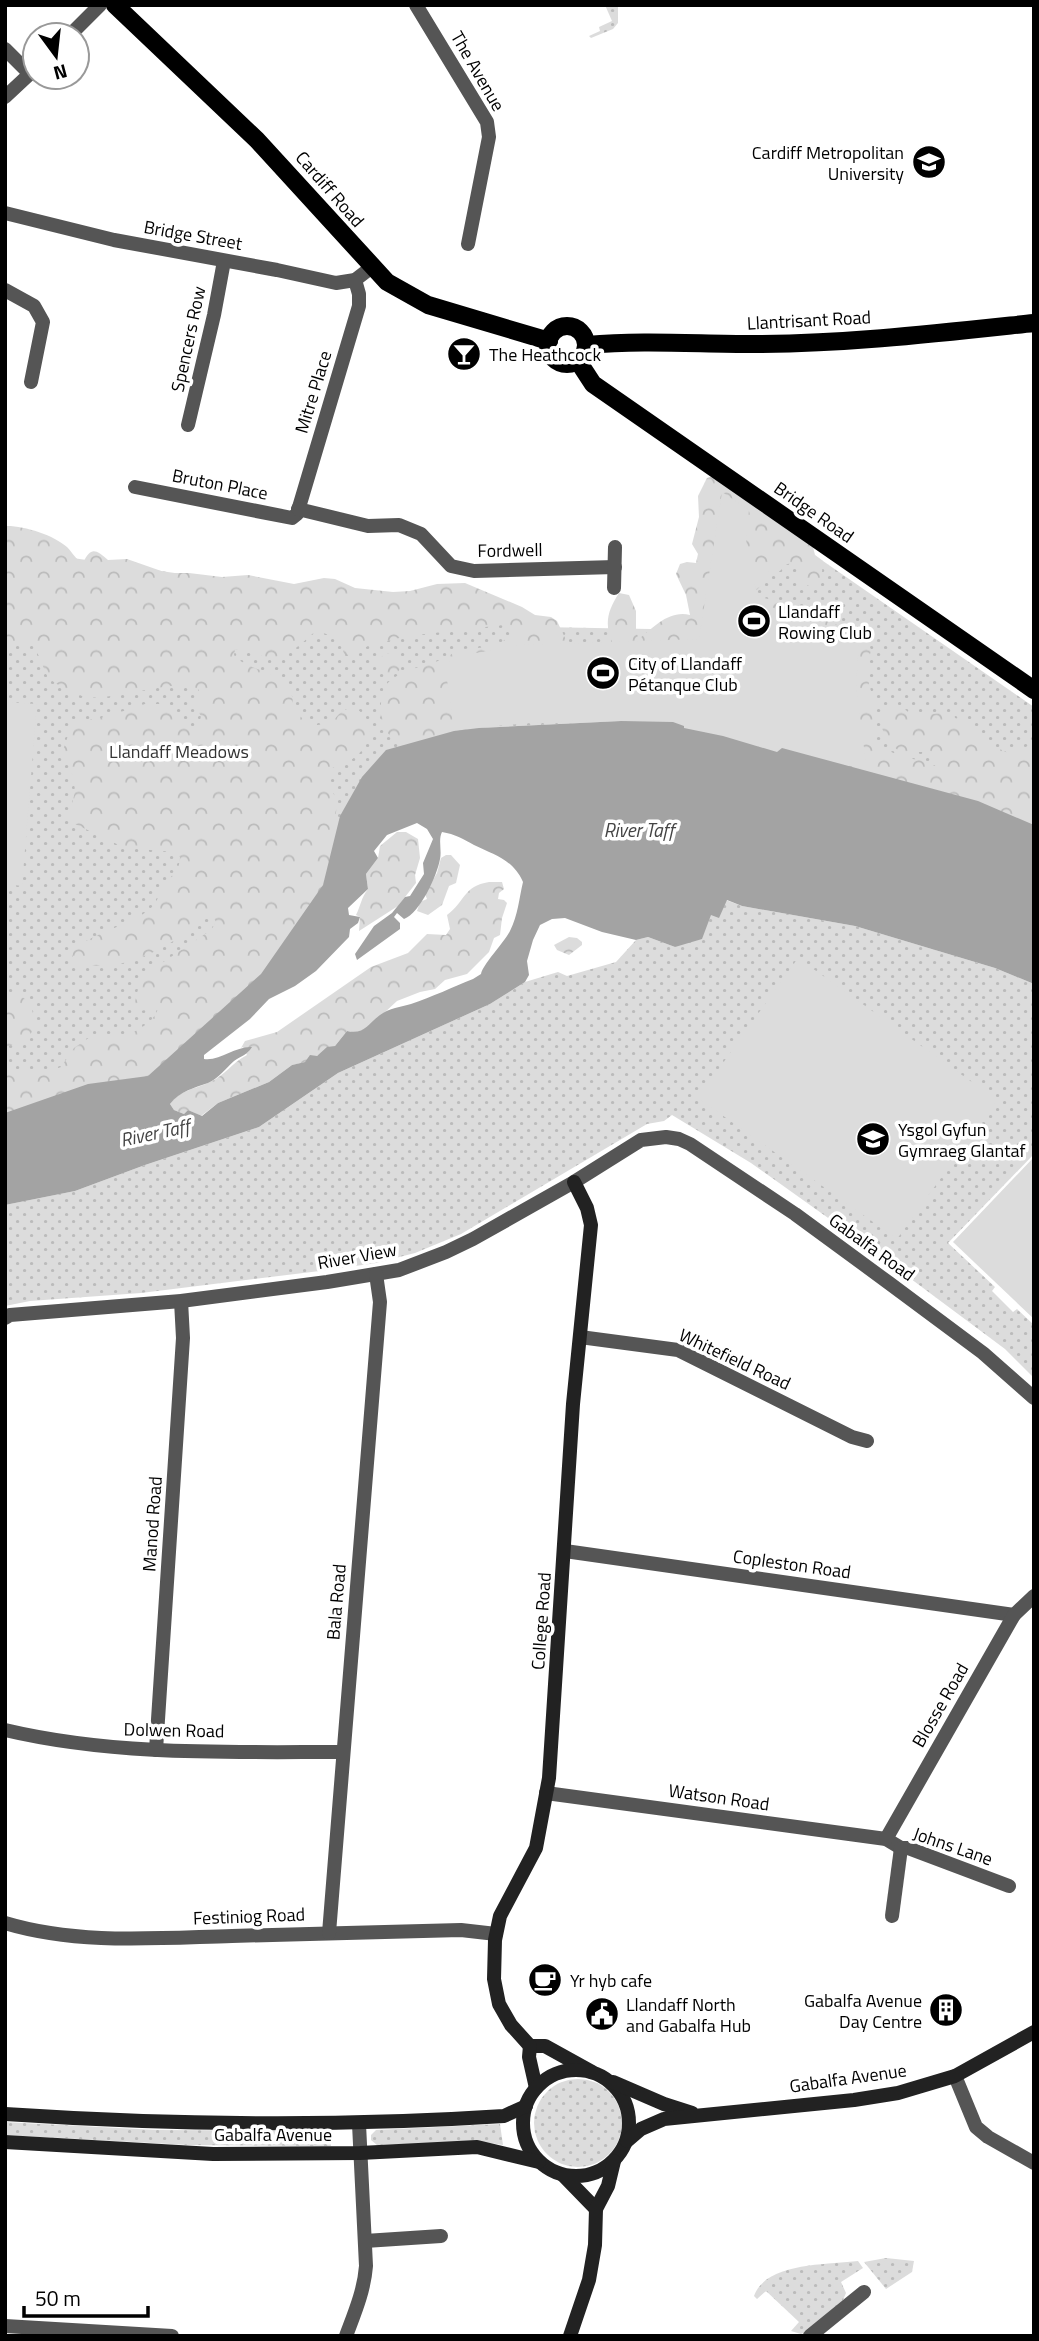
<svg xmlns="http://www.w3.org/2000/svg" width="1039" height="2341" font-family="'Titillium Web',sans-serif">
	<defs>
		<pattern id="grass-dots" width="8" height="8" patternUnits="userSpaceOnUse" patternTransform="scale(1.75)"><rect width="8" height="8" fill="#dcdcdc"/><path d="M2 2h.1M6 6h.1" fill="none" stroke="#bbb" stroke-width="1.8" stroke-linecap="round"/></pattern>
		<pattern id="forest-crowns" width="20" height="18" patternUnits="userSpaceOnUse" patternTransform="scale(1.75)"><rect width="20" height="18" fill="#dcdcdc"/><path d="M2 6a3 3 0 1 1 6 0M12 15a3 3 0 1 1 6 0" fill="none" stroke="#bbb"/></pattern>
	</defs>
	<rect width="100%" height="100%" fill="#fff"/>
	<g fill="url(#grass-dots)">
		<path d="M 605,5 L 618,5 L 618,23 L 613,29 L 591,38 L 589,36 L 600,31 L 599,27 L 612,21 Z"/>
		<path d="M 716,487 L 1034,707 L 1034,825 L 621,721 L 479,728 L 323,885 L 261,974 L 5,1113 L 5,548 L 540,627 L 650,629 L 694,633 Z"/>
		<path d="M 726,900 L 742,906 L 855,926 L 995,968 L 1034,984 L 1034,1154 L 948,1243 L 995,1287 L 992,1291 L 1013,1312 L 1017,1309 L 1034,1325 L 1034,1378 L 1005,1349 L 852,1235 L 751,1163 L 672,1115 L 664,1121 L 647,1124 L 461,1234 L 415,1253 L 376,1263 L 328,1270 L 141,1293 L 30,1301 L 5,1306 L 5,1205 L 75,1191 L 145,1165 L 259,1127 L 338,1073 L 490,1004 L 525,982 L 558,972 L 567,976 L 616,962 L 636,940 L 648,937 L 675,947 Z"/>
		<circle cx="578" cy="2123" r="44"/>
		<path d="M 5,2122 L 157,2130 L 331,2131 L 331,2146 L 188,2145 L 5,2135 Z"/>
		<path d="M 500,2124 L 503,2145 L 483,2142 L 377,2145 L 371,2140 L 371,2135 L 376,2130 Z"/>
		<path d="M 886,2258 L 914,2261 L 912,2272 L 886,2289 L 864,2262 Z"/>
		<path d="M 858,2261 L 863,2268 L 841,2282 L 846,2293 L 843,2300 L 806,2332 L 801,2334 L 791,2331 L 799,2322 L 766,2291 L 757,2299 L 754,2296 C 766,2262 827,2265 858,2261 Z"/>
	</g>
	<g fill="url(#forest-crowns)">
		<path d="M 727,472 C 757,477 790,521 812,543 L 815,555 L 823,561 L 821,584 L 811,587 L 801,582 L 796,567 L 791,563 L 785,565 L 780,571 L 768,571 L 769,578 L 703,642 L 461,736 L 411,752 C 393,739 378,731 381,706 C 381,700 382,690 386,685 C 399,669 428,666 446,658 C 451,655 454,651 460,650 C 477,646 498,651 510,634 L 503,625 L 407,636 L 368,646 L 349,655 L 344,654 L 340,638 L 316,631 C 295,648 287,662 257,655 C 248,653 244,649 235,650 L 234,655 C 249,673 280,668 291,693 C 293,697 293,705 293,710 L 311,726 L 331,723 L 340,713 L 352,706 C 378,720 374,745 351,760 C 344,764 337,766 330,769 L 327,780 L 337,801 L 335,824 L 339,845 L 301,939 L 155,1078 L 5,1128 L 5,1072 L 35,1069 L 45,1073 L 61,1067 L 74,1048 L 90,1037 L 102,1035 L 122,1038 C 135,1031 154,1024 158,1008 L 139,1011 L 134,1006 L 141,977 L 211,930 L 216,922 L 213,916 L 207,917 C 171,946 122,976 75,963 L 71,952 C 91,931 146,923 157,900 C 158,899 158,891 158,889 C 168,878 180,873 180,857 L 175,852 L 125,848 L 73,823 L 69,815 L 75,792 L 74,780 L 63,750 L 70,730 L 79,721 L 105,717 L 145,704 L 165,704 L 184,728 L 199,725 L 201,716 L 196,708 L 199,690 L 191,685 L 169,686 L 99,698 L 82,696 L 60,686 L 48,678 L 34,645 L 26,642 L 5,647 L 5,526 C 22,525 54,535 67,547 C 73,553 75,559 83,563 C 91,547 95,549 108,560 L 127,559 L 167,573 L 189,573 L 222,577 L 248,575 L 294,584 L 324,578 L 335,579 L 355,588 L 393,592 L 410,591 L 437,584 L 465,583 L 522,607 L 535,615 L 551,617 L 557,621 L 567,642 L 608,645 L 612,642 C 604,623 608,610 619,593 L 629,595 L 636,611 L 636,632 L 639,639 C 654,627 669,610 690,615 L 686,595 L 676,574 L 680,564 L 687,562 L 696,563 L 698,554 L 692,544 L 699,517 L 698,496 L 707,478 Z"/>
		<path d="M 752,595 C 773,600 791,606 812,607 L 824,619 L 857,634 L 868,641 L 871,650 L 867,667 L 869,685 L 874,700 L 874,730 L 879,749 C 890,749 896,756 907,758 C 920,761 921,757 934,766 L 937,764 L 936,760 L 922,752 L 911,752 L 907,755 C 896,752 883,736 881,724 C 880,718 883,713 886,707 C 897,706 903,706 911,715 C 926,716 939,712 954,713 L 955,718 L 973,723 C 978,738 995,747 1008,753 L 1034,744 L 1034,845 L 868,774 L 765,609 Z"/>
		<circle cx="390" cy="664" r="11"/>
		<path d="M 397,832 L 406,832 L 418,839 L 420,858 L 415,875 L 416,883 L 398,906 L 359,931 L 360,917 L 356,915 C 361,905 361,898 368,889 L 366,874 L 378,858 L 380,846 Z"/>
		<path d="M 446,855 L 451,855 L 460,865 L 456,883 L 449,886 L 442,905 L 428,915 L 417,911 L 420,902 L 427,899 L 425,894 L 437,873 L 441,858 Z"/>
		<path d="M 489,882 L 502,882 L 504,889 L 499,893 L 498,899 L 504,900 L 507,903 L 502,918 L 500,935 L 494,938 L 489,952 L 467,974 L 445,980 L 435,989 L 420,992 L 397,1001 L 369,1027 L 356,1033 L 347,1031 L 335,1046 L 306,1062 L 292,1065 L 269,1082 L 218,1103 L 201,1116 L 188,1110 L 184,1114 L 174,1110 L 170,1104 C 180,1090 195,1089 210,1082 C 224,1076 233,1062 247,1055 L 243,1047 L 241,1048 L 245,1041 L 277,1032 L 371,967 L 408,953 L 427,934 L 446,935 L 450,929 L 447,915 C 465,902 463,886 489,882 Z"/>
		<path d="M 569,937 L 577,938 L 582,942 L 582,945 L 569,955 L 557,950 L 554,945 Z"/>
		<path d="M 5,994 C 30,994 34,1006 34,1029 L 25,1041 L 5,1047 Z"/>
	</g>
	<g fill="#dcdcdc">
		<path d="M 722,492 L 749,510 L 746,539 L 751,577 L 762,603 L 859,643 L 856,688 L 867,770 L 782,750 L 777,752 C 726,737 674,723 620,721 C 568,719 506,724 454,731 L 445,665 L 459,656 L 522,645 L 699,639 Z"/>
		<path d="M 5,702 L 37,704 L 22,886 L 5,884 Z"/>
		<path d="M 798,958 L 997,1100 L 897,1239 L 698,1098 Z"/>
		<path d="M 1034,1157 L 1034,1319 L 953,1242 Z"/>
	</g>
	<path fill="#a3a3a3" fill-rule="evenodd" d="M 621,721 L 673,722 L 684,726 L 684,728 L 723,736 L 777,752 L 782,748 L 978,801 L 1034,825 L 1034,984 L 995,968 L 855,926 L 742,906 L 727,900 L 719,918 L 711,915 L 702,939 L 675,947 L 648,937 L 636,940 L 602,932 L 565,918 L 552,919 L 540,925 L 533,940 L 527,961 L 529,975 L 525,982 L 490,1004 L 338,1073 L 259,1127 L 145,1165 L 75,1191 L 5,1205 L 5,1113 L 88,1084 L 148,1076 L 261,974 L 323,885 L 340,816 L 362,777 L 386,750 L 454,731 L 479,728 ZM 417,823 L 427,829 L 433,839 L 423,863 L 424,874 L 410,896 L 405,897 L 392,913 L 374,926 L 355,954 L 357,960 L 400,929 L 400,923 L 394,917 L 397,913 L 404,919 C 420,913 437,876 440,859 C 442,850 438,840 442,832 C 455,834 463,839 474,845 C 494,855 513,859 523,882 C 519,899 518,915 510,931 C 503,944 483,964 481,974 L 473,979 C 453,987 432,997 411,1004 C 401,1007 389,1008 380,1015 C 368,1024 364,1035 347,1031 L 335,1046 L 327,1047 L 317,1056 L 310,1055 L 305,1062 L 292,1065 L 269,1082 L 218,1103 L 202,1116 L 188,1110 L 184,1114 L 174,1110 L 170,1104 C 180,1091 194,1088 208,1083 C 219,1078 226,1068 234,1061 C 241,1056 247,1055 252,1047 C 235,1046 221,1061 204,1059 L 204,1055 L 250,1019 L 269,999 L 295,986 L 316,971 L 349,937 L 350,929 L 358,923 L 360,917 L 349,915 L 348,908 L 368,889 L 366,874 L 378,858 L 374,851 L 387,835 Z"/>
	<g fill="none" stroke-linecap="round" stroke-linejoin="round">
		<g stroke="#555" stroke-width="14">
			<path d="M 416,5 L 487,122 L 489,137 L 468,244"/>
			<path d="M 70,35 L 100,5"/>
			<path d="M 5,49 L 30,74"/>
			<path d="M 5,97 L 35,69"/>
			<path d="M 5,213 L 114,240 L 277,270 L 336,283 L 355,280 L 372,267"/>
			<path d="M 5,290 L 34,306 L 43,322 L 31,382"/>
			<path d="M 188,425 L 214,315 L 224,261"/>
			<path d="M 135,487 L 292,518 L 297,514 L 359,306 L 359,294 L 355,280"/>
			<path d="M 298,509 L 368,526 L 399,525 L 421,534 L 451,566 L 474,571 L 615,567"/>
			<path d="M 614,588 L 615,547"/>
			<path d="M 5,1318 L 10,1315 L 181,1301 L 327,1282 L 399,1270 L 446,1252 L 473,1239 L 574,1182 L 641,1140 L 666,1137 L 679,1139 L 690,1144 L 795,1214 L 889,1283 L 983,1353 L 1034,1398"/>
			<path d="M 580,1337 L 678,1350 L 852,1437 L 867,1441"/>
			<path d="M 565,1551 L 1014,1615"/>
			<path d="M 5,1730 C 115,1756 230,1752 343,1752"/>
			<path d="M 156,1750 L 183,1338 L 181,1301"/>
			<path d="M 546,1793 L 886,1839 L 901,1848 L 908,1848 L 1009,1886"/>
			<path d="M 886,1839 L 1014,1615 L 1034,1596"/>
			<path d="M 892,1916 L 901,1848"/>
			<path d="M 5,1923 C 78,1945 157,1938 232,1936 C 308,1934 385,1932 461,1930 L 496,1934"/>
			<path d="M 329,1933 L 380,1302 L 376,1274"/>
			<path d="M 955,2076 L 976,2127 L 988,2137 L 1034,2163"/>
			<path d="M 365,2241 L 441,2236"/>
			<path d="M 5,2326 L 172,2336"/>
			<path d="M 346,2336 C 355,2312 364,2291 366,2266 L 359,2124"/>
			<path d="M 810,2336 L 864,2292"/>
		</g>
		<g stroke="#222" stroke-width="14">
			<path d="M 574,1182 L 587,1208 L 591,1225 L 573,1404 L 549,1778 L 536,1848 L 500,1916 L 495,1940 L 494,1979 L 499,2004 L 511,2025 L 530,2046 L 545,2046 L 592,2072"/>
			<path d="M 530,2046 L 529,2057 L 536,2088"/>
			<circle cx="576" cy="2123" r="53"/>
			<path d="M 613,2082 L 664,2104 L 692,2113"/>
			<path d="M 5,2114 C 172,2125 338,2127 504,2116 L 526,2106"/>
			<path d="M 627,2141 L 641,2129 L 664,2119 L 854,2100 L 898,2093 L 955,2076 L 1034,2032"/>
			<path d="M 5,2142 L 213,2154 L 360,2153 L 477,2147 L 539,2162"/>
			<path d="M 563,2175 L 596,2209"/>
			<path d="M 570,2336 L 589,2280 L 595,2245 L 596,2209 L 608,2186 L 614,2161"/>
		</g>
		<g stroke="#000" stroke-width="18">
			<path d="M 115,5 L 257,140 L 387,282 L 428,305 L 549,341"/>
			<circle cx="567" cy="345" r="19"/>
			<path d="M 587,345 C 643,340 696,344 752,344 C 846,344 940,333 1034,323"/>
			<path d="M 578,361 L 593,384 L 1034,690"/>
		</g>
	</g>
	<defs>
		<g id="university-disc" transform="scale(1.75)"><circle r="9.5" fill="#000" stroke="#fff"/><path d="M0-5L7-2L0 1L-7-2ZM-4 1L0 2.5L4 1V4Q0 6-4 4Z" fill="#fff"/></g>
		<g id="bar-disc" transform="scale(1.75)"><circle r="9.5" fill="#000" stroke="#fff"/><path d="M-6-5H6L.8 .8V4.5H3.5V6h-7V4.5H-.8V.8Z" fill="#fff"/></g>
		<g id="stadium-disc" transform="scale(1.75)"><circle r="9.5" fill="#000" stroke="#fff"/><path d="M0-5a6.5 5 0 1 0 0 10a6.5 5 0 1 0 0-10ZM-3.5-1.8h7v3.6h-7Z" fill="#fff"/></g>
		<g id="school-disc" transform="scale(1.75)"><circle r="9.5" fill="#000" stroke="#fff"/><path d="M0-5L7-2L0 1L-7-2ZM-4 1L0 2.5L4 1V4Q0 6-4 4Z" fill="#fff"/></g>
		<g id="cafe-disc" transform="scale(1.75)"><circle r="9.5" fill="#000" stroke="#fff"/><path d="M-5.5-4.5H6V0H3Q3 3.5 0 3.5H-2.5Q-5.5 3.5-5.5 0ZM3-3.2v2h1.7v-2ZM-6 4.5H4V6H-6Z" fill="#fff"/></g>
		<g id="building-disc" transform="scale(1.75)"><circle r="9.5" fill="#000" stroke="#fff"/><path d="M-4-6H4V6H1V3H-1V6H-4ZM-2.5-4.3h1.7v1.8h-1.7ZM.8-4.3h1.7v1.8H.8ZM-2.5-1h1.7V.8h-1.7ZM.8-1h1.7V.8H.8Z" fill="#fff"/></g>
		<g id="civic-disc" transform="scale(1.75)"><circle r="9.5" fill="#000" stroke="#fff"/><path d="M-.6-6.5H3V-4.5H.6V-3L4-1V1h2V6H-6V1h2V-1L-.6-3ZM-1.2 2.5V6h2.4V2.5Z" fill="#fff"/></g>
	</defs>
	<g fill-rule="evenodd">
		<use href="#university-disc" x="929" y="162"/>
		<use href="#bar-disc" x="464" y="354"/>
		<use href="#stadium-disc" x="754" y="621"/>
		<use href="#stadium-disc" x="603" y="673"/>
		<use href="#school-disc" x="873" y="1139"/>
		<use href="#cafe-disc" x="545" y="1980"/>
		<use href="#building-disc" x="946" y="2010"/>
		<use href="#civic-disc" x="602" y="2014"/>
	</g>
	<g text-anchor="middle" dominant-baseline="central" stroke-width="7" stroke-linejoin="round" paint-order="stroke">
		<g font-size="18" fill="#000" stroke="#fff">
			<text transform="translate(478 71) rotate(60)">The Avenue</text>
			<text transform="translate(330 189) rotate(49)">Cardiff Road</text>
			<text transform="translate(193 235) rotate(10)">Bridge Street</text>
			<text transform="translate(809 320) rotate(-3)">Llantrisant Road</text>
			<text transform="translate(188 339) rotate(-78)">Spencers Row</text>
			<text transform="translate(313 392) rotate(-73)">Mitre Place</text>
			<text transform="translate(220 484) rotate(11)">Bruton Place</text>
			<text transform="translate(814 512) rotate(35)">Bridge Road</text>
			<text transform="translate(510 550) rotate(-1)">Fordwell</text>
			<text transform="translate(872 1247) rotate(36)">Gabalfa Road</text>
			<text transform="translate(357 1256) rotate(-10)">River View</text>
			<text transform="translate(735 1359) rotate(25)">Whitefield Road</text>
			<text transform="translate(152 1524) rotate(-86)">Manod Road</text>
			<text transform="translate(792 1564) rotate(8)">Copleston Road</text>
			<text transform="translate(336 1602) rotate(-85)">Bala Road</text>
			<text transform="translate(541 1621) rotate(-86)">College Road</text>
			<text transform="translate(940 1705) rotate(-60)">Blosse Road</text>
			<text transform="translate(174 1730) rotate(1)">Dolwen Road</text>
			<text transform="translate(719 1797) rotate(8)">Watson Road</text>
			<text transform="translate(953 1846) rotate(19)">Johns Lane</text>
			<text transform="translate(249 1916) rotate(-2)">Festiniog Road</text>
			<text transform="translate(848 2078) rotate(-8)">Gabalfa Avenue</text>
			<text x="273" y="2134">Gabalfa Avenue</text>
		</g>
		<g font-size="18" fill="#000" stroke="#fff" text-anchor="start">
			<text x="904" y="152" text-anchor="end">Cardiff Metropolitan<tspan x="904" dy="21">University</tspan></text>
			<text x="489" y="354">The Heathcock</text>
			<text x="778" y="611">Llandaff<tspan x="778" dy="21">Rowing Club</tspan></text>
			<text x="628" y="663">City of Llandaff<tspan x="628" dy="21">Pétanque Club</tspan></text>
			<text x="898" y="1129">Ysgol Gyfun<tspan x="898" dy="21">Gymraeg Glantaf</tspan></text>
			<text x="570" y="1980">Yr hyb cafe</text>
			<text x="922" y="2000" text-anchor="end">Gabalfa Avenue<tspan x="922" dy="21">Day Centre</tspan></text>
			<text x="626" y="2004">Llandaff North<tspan x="626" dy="21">and Gabalfa Hub</tspan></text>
		</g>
		<g font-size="18" fill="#333" stroke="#fff">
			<text x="179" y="751">Llandaff Meadows</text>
		</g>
		<g font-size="19" font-style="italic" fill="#444" stroke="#fff">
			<text x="639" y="829">River Taff</text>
			<text transform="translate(155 1132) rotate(-12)">River Taff</text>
		</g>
	</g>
	<rect width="1039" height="2341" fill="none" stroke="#000000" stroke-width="14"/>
	<g transform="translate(56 56) rotate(165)"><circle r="33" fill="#ffffff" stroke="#999999" stroke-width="2"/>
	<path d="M0-5L12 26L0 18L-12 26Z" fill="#000000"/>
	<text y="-10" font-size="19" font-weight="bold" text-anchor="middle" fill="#000000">N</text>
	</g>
	<path d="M24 2306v10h124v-10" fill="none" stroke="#000000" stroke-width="3.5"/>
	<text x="35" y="2306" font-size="21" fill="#000000" stroke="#ffffff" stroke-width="5" paint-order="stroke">50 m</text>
</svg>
